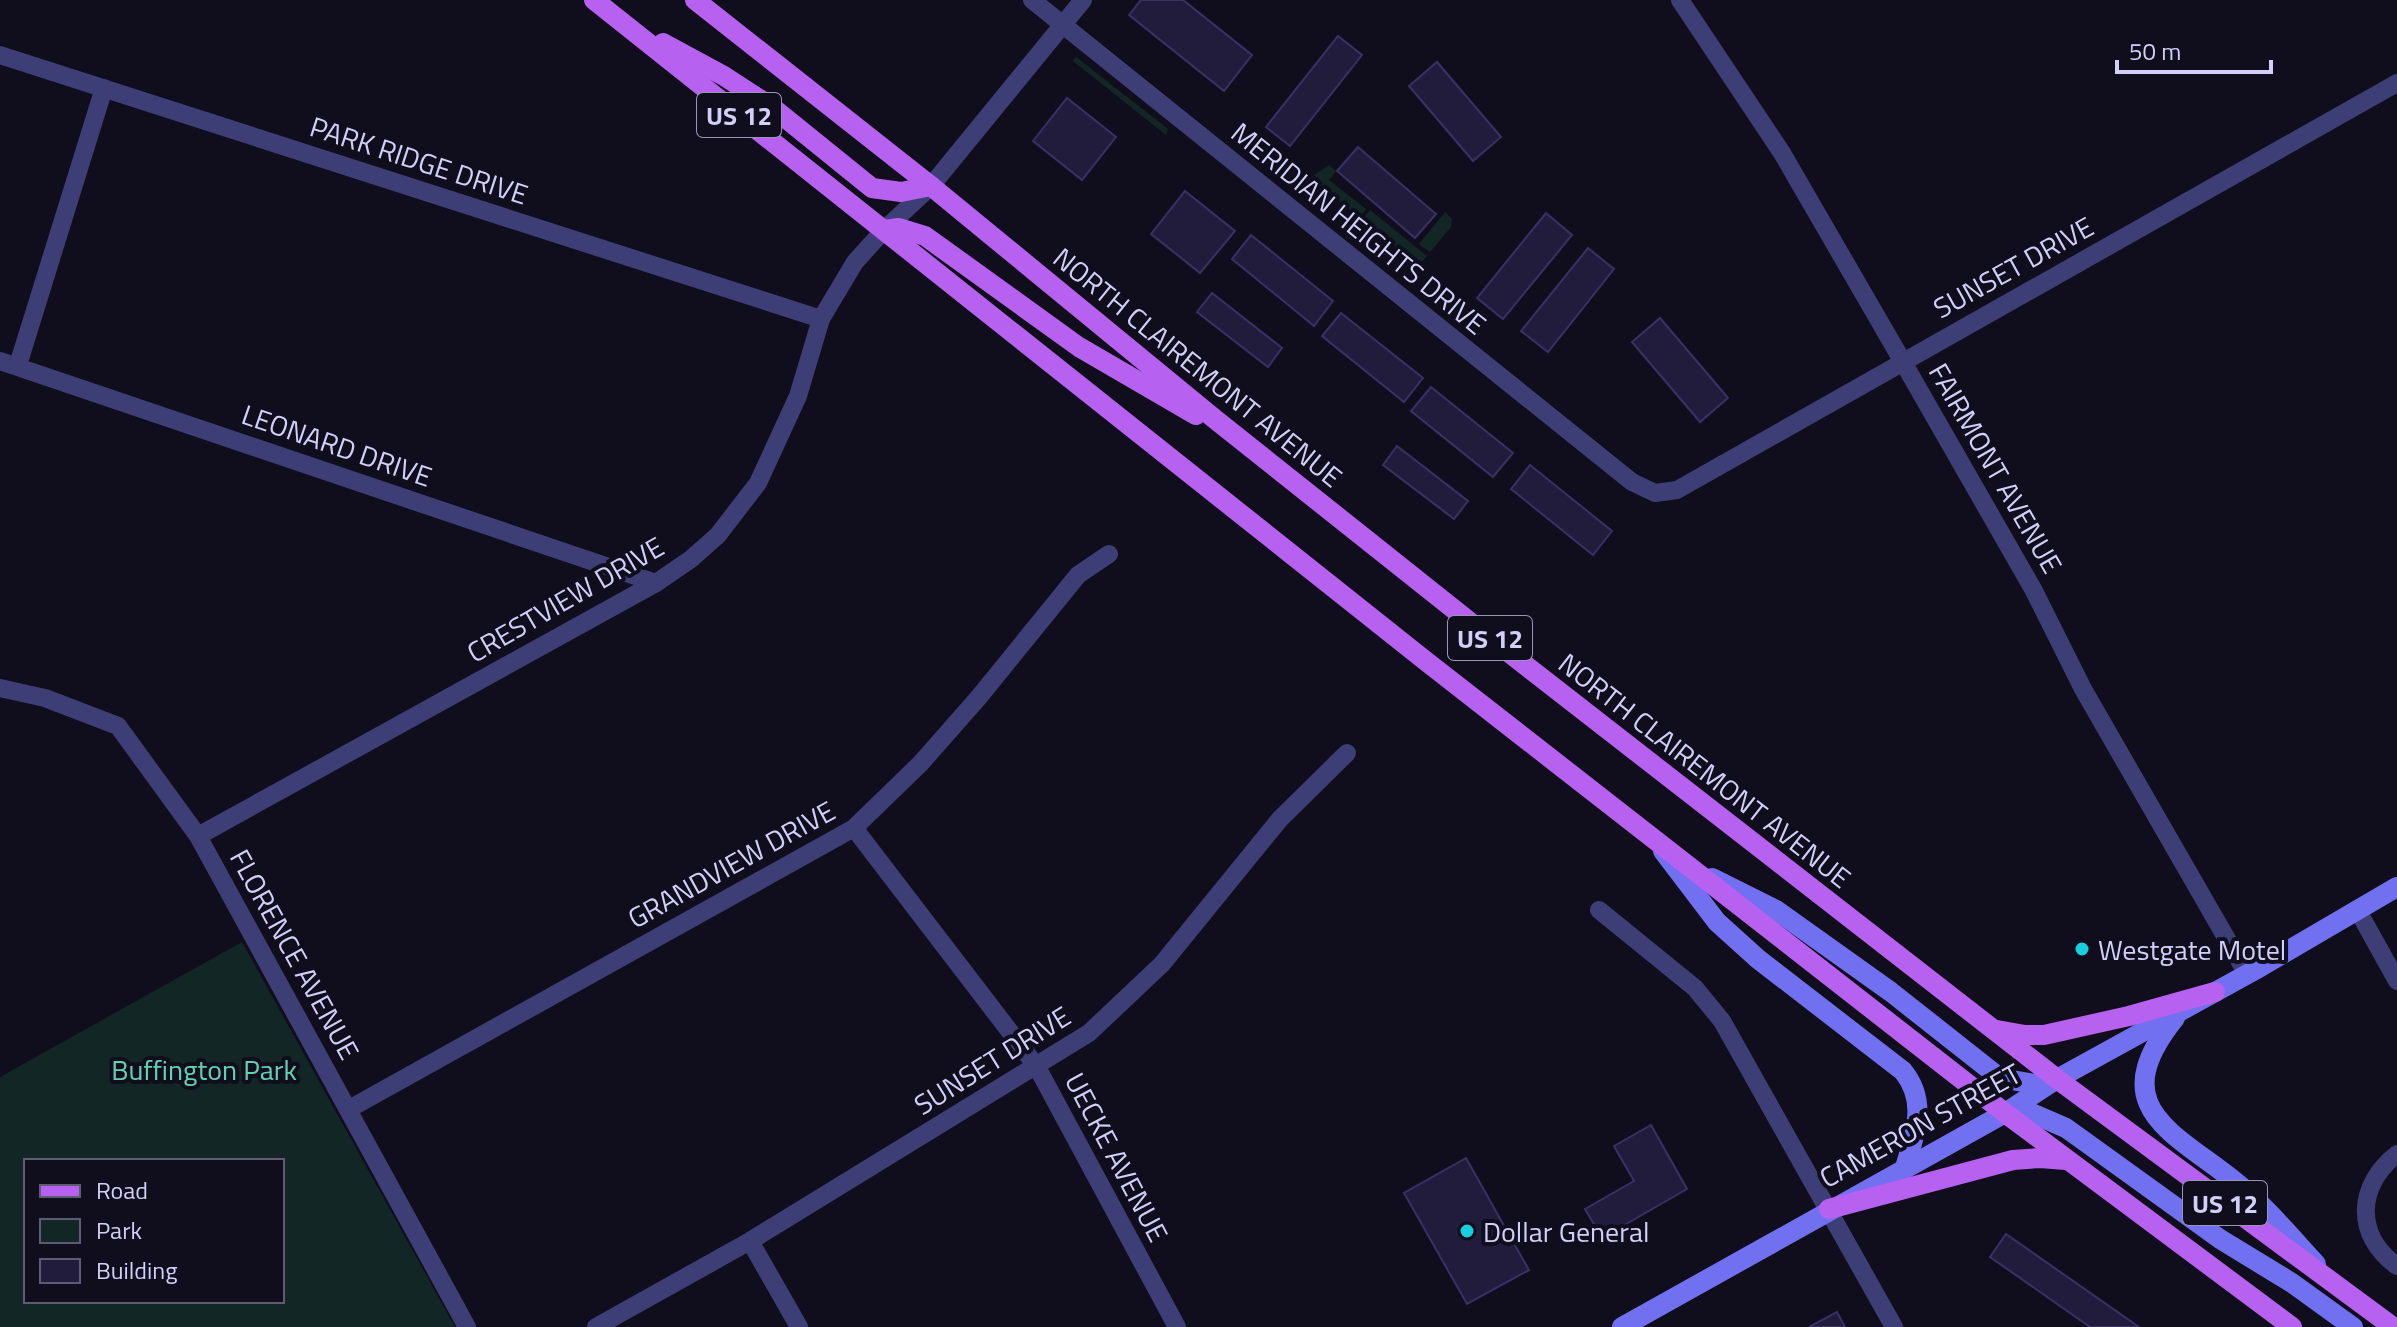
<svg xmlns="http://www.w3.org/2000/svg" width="2397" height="1327" font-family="'Titillium Web',sans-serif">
	<rect width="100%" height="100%" fill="#100e1d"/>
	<g fill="#122625" fill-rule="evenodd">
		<path d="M 1076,57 L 1168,129 L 1166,135 L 1073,61 Z"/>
		<path d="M 1329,165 L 1336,171 L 1329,180 L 1366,209 L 1360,217 L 1310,178 Z"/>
		<path d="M 1370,210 L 1427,256 L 1419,265 L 1362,220 Z"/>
		<path d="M 1445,212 L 1452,219 L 1451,227 L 1430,252 L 1419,244 Z"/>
		<path d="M 242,942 L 455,1327 L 0,1327 L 0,1077 ZM 282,1161 L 282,1301 L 26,1301 L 26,1161 Z"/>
	</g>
	<g fill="#221c3c" stroke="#393065" stroke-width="2">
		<path d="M 1141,0 L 1183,0 L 1252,55 L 1224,91 L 1129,15 Z"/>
		<path d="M 1338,36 L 1362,55 L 1290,146 L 1266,127 Z"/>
		<path d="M 1437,62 L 1501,137 L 1473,161 L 1409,86 Z"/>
		<path d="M 1067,98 L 1116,137 L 1082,180 L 1033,141 Z"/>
		<path d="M 1358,147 L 1436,214 L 1415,238 L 1337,171 Z"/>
		<path d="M 1185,191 L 1235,231 L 1200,273 L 1151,234 Z"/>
		<path d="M 1546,213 L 1572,235 L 1503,319 L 1477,298 Z"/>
		<path d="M 1251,235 L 1333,301 L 1314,326 L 1232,259 Z"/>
		<path d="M 1588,248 L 1614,269 L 1548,352 L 1521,331 Z"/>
		<path d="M 1212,293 L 1282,348 L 1268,367 L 1197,312 Z"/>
		<path d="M 1341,313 L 1423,378 L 1404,402 L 1322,336 Z"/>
		<path d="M 1660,318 L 1728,398 L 1700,422 L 1632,342 Z"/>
		<path d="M 1431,387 L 1513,453 L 1493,477 L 1411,411 Z"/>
		<path d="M 1397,446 L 1468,501 L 1454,519 L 1383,465 Z"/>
		<path d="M 1530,465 L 1612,531 L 1593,555 L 1511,489 Z"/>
		<path d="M 1651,1125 L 1687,1189 L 1602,1238 L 1585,1209 L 1634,1181 L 1614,1146 Z"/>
		<path d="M 1466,1158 L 1529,1270 L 1467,1304 L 1404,1193 Z"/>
		<path d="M 2006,1234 L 2139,1327 L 2090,1327 L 1990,1257 Z"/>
		<path d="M 1837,1312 L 1845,1327 L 1809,1327 Z"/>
	</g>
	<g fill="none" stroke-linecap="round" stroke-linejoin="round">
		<g stroke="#3e3e77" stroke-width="18">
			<path d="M 1032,0 L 1632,482 L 1655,493 L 1677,490 L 2397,83"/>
			<path d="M 1680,0 L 1782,153 L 1903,362 L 2033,589 L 2083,689 L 2247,974"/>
			<path d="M 0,55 L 821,319"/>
			<path d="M 0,361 L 656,583"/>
			<path d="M 18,365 L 104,88"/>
			<path d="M 0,688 L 45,698 L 118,726 L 198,836 L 467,1327"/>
			<path d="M 854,828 L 1037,1067 L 1177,1327"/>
			<path d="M 198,836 L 656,583 L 691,559 L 718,535 L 758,483 L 798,396 L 821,319 L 855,262 L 884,230 L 931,186 L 1083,0"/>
			<path d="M 2357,909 L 2397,981"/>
			<path d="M 1599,910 L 1695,988 L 1722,1021 L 1894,1327"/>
			<path d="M 349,1109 L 854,828 L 921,763 L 979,697 L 1078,575 L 1109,554"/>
			<path d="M 2397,1154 C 2357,1185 2354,1235 2397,1266"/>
			<path d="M 750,1241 L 799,1327"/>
			<path d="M 596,1327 L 750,1241 L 1089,1033 L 1162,964 L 1280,819 L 1347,753"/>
		</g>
		<g stroke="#7070f0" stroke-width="20">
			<path d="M 1663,851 L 1717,922 L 1758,959 L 1903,1071 C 1928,1102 1915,1132 1905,1168"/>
			<path d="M 1712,878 L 1776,910 L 1891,992 L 2000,1078 L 2034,1084 L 2051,1081"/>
			<path d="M 2175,1018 C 2102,1109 2175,1132 2238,1184 C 2266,1207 2291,1237 2316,1264"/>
			<path d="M 2007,1113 L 2029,1112 L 2066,1128 L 2220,1239 L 2292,1283 L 2353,1327"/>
			<path d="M 1622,1327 L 2005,1113 L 2057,1079 L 2255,970 L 2397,887"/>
		</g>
		<g stroke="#b661ef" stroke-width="20">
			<path d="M 594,0 L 1427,662 L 2005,1113 L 2292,1327"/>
			<path d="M 695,0 L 931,186 L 1216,420 L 1480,630 L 2057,1079 L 2393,1327"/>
			<path d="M 663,43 L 724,76 L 773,108 L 872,188 L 901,192 L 931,186"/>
			<path d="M 884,230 L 899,228 L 925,236 L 1079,347 L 1196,415"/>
			<path d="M 1997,1030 L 2025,1035 L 2044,1035 L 2129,1016 L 2215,992"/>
			<path d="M 1829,1209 L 2013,1160 L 2040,1158 L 2066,1160"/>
		</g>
	</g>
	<g fill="#17cfde" stroke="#100e1d" stroke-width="3">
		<circle cx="2082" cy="949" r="8"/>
		<circle cx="1467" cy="1231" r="8"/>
	</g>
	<g text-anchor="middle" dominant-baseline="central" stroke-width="8" stroke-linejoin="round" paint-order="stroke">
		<g fill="#100e1d" stroke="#9895b8" stroke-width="2">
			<rect x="697" y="93" width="84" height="44" rx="6"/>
			<rect x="1448" y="616" width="84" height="44" rx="6"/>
			<rect x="2183" y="1181" width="84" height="44" rx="6"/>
		</g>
		<g font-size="26" font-weight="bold" fill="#d3cffa">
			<text x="739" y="115">US 12</text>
			<text x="1490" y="638">US 12</text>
			<text x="2225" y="1203">US 12</text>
		</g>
		<g font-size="28" fill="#d3cffa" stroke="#100e1d">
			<text transform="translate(419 160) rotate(18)">PARK RIDGE DRIVE</text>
			<text transform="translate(1359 228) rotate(39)">MERIDIAN HEIGHTS DRIVE</text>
			<text transform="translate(2013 267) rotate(-29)">SUNSET DRIVE</text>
			<text transform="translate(1198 367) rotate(39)">NORTH CLAIREMONT AVENUE</text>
			<text transform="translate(337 445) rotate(19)">LEONARD DRIVE</text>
			<text transform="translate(1996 468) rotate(60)">FAIRMONT AVENUE</text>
			<text transform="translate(565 599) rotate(-30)">CRESTVIEW DRIVE</text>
			<text transform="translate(1705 770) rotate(38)">NORTH CLAIREMONT AVENUE</text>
			<text transform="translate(731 864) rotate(-29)">GRANDVIEW DRIVE</text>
			<text transform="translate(295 954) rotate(61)">FLORENCE AVENUE</text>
			<text transform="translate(992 1060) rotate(-32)">SUNSET DRIVE</text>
			<text transform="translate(1920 1125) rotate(-29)">CAMERON STREET</text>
			<text transform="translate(1117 1157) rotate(62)">UECKE AVENUE</text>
		</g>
		<g font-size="28" fill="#d3cffa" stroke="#100e1d" text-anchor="start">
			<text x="2098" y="949">Westgate Motel</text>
			<text x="1483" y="1231">Dollar General</text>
		</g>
		<g font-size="28" fill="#63d2b3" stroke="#100e1d">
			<text x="204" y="1069">Buffington Park</text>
		</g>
	</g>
	<rect x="24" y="1159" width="260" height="144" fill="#100e1d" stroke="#5e5b75" stroke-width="2"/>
	<rect x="40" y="1185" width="40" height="12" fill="#b661ef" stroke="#5e5b75" stroke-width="2"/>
	<text x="96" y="1199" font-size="24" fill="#d3cffa">Road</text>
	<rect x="40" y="1219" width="40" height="24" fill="#122625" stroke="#5e5b75" stroke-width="2"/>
	<text x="96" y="1239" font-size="24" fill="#d3cffa">Park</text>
	<rect x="40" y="1259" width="40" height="24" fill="#221c3c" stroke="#5e5b75" stroke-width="2"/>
	<text x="96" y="1279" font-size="24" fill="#d3cffa">Building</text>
	<path d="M2117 60v12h154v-12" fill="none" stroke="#d3cffa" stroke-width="4"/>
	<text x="2129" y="60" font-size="24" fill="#d3cffa" stroke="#100e1d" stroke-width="6" paint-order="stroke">50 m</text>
</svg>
